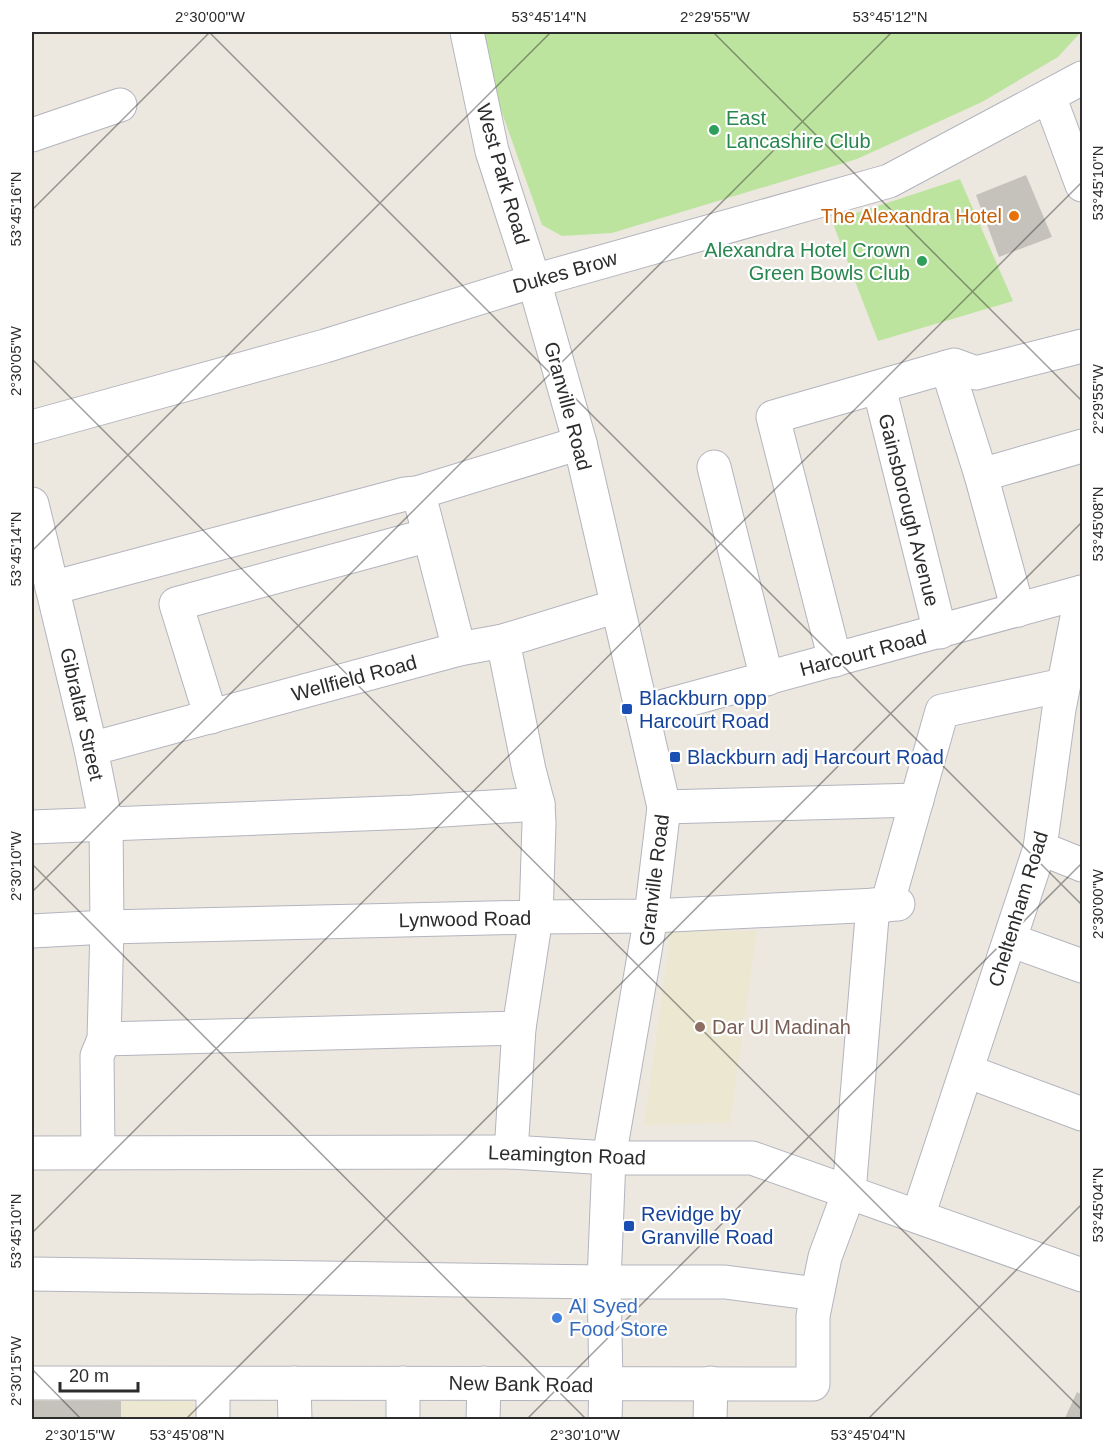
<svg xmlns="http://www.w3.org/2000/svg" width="1114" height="1451" font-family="Helvetica,sans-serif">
	<rect width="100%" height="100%" fill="#ece8e0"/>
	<g fill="#ece7d1">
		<path d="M 671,930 L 757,931 L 730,1123 L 644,1125 Z"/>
		<path d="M 32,1399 L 193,1401 L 193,1419 L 32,1420 Z"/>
	</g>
	<g fill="#bde49e">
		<path d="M 480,32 L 1081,32 L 1058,57 L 982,102 L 857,159 L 612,233 L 562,236 L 542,225 L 496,96 Z"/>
		<path d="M 960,179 L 1013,301 L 878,341 L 832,221 Z"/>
	</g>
	<g fill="#c5c2bb">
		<path d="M 1026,175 L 1052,237 L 999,257 L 976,195 Z"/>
		<path d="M 1077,1392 L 1082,1395 L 1082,1420 L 1064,1420 Z"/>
		<rect x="32" y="1401" width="89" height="19"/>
	</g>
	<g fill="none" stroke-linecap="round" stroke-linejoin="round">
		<g stroke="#b3b4be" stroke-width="35">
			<g id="minor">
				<path d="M 467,32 L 492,151 L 534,281 L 580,443 L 664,807 L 651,916 L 609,1158 L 604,1282 L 606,1384 L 605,1420"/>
				<path d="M 1049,96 L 1082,185"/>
				<path d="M 32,135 L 120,105"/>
				<path d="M 947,367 L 981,475 L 1018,610"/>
				<path d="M 879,387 L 940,632"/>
				<path d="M 32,427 L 325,346 L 534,281 L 889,181 L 1082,78"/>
				<path d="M 714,467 L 767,679"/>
				<path d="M 981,475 L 1082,446"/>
				<path d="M 417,493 L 580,443"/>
				<path d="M 32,504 L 91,749 L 106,824 L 107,927 L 104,1039 L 97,1056 L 98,1152"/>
				<path d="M 52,588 L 405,494 L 417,493 L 423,510 L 459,649"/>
				<path d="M 503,641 L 529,770 L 538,804 L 539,823 L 536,917 L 519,1028 L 511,1152"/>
				<path d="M 835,660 L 773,417 L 954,365 L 976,373 L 1082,346"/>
				<path d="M 643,712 L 1082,592"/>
				<path d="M 211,717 L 176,604 L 429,535"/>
				<path d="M 91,749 L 459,649 L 503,641 L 617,606"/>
				<path d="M 664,807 L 917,800"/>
				<path d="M 32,827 L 413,812 L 538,804"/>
				<path d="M 1040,848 L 1082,865"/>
				<path d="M 887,905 L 942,711 L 1063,685"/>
				<path d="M 32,931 L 107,927 L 536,917 L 651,916 L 898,904"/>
				<path d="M 1010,940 L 1082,966"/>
				<path d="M 104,1039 L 519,1028"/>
				<path d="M 967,1071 L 1082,1114"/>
				<path d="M 32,1153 L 511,1152 L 609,1158 L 752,1158 L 1082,1275"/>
				<path d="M 918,1216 L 1040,848 L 1059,709 L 1082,592"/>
				<path d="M 32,1274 L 604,1282 L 725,1282 L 817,1294"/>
				<path d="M 32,1383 L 813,1384 L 813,1316 L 825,1257 L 849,1192 L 873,905"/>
				<path d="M 294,1383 L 295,1420"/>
				<path d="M 213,1420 L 213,1384"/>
				<path d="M 403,1420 L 403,1383"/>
				<path d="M 483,1420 L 484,1383"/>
				<path d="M 710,1420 L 711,1383"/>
			</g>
		</g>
		<use href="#minor" stroke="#fff" stroke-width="33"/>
	</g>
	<path fill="none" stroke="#2c2c2c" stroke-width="1.5" stroke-opacity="0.45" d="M 209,32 L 1082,905M 713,32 L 1082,401M 32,210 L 210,32M 32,359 L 1082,1410M 32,551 L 551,32M 32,864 L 587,1420M 32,892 L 892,32M 32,1233 L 1082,182M 32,1369 L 82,1420M 185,1420 L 1082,522M 526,1420 L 1082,863M 867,1420 L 1082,1204"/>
	<g fill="#2e9e5b" stroke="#fff" stroke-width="2">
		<circle cx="714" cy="130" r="6"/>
		<circle cx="922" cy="261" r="6"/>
	</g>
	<circle fill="#e8710a" stroke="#fff" stroke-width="2" cx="1014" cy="216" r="6"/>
	<g fill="#1a4fb4" stroke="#fff" stroke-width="2">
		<rect x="621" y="703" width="12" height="12" rx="3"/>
		<rect x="669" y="751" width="12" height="12" rx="3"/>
		<rect x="623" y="1220" width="12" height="12" rx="3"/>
	</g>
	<circle fill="#8d6e63" stroke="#fff" stroke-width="2" cx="700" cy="1027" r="6"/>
	<circle fill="#3f7fe0" stroke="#fff" stroke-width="2" cx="557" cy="1318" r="6"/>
	<g text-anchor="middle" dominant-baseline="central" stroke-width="4.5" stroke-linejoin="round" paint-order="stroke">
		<g font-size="20" fill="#27864d" stroke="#fff" text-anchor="start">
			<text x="726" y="118">East<tspan x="726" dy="23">Lancashire Club</tspan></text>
			<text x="910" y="250" text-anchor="end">Alexandra Hotel Crown<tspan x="910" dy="23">Green Bowls Club</tspan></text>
		</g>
		<g font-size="20" fill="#2c2c2c" stroke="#fff">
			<text transform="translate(503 174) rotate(74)">West Park Road</text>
			<text transform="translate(565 272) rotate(-16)">Dukes Brow</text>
			<text transform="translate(568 406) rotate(75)">Granville Road</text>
			<text transform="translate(909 510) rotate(76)">Gainsborough Avenue</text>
			<text transform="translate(863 653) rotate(-15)">Harcourt Road</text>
			<text transform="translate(354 678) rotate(-15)">Wellfield Road</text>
			<text transform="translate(82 714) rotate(77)">Gibraltar Street</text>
			<text transform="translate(654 880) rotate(-83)">Granville Road</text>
			<text transform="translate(1018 909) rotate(-73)">Cheltenham Road</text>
			<text transform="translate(465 919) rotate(-1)">Lynwood Road</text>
			<text transform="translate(567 1155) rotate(2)">Leamington Road</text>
			<text transform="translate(521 1384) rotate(1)">New Bank Road</text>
		</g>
		<g font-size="20" fill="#c56008" stroke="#fff" text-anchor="end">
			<text x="1002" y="216">The Alexandra Hotel</text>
		</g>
		<g font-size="20" fill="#164399" stroke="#fff" text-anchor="start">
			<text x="639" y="698">Blackburn opp<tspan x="639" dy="23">Harcourt Road</tspan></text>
			<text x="687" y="757">Blackburn adj Harcourt Road</text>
			<text x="641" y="1214">Revidge by<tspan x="641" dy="23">Granville Road</tspan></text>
		</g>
		<g font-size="20" fill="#785e54" stroke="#fff" text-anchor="start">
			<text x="712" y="1027">Dar Ul Madinah</text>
		</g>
		<g font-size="20" fill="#366cbe" stroke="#fff" text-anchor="start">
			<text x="569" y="1306">Al Syed<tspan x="569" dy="23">Food Store</tspan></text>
		</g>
	</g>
	<rect width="1114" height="1451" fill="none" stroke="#ffffff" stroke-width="66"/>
	<path d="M60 1382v9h78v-9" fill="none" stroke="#2c2c2c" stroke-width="3"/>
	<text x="69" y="1382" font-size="18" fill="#2c2c2c" stroke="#ffffff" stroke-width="4.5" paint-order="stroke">20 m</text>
	<rect x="33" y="33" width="1048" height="1385" fill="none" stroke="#2c2c2c" stroke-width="2"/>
	<g font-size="15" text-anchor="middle" fill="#2c2c2c">
		<text x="210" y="22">2°30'00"W</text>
		<text x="549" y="22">53°45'14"N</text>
		<text x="715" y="22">2°29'55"W</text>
		<text x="890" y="22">53°45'12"N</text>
		<text transform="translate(1098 183) rotate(-90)" y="5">53°45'10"N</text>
		<text transform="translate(16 209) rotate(-90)" y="5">53°45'16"N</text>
		<text transform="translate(16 361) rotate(-90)" y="5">2°30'05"W</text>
		<text transform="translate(1098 399) rotate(-90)" y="5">2°29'55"W</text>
		<text transform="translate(1098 524) rotate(-90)" y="5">53°45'08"N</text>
		<text transform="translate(16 549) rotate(-90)" y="5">53°45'14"N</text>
		<text transform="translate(16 866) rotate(-90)" y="5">2°30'10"W</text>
		<text transform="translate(1098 904) rotate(-90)" y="5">2°30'00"W</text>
		<text transform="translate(1098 1205) rotate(-90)" y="5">53°45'04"N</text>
		<text transform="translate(16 1231) rotate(-90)" y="5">53°45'10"N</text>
		<text transform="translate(16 1371) rotate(-90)" y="5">2°30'15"W</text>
		<text x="80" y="1440">2°30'15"W</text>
		<text x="187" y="1440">53°45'08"N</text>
		<text x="585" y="1440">2°30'10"W</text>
		<text x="868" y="1440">53°45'04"N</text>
	</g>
</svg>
